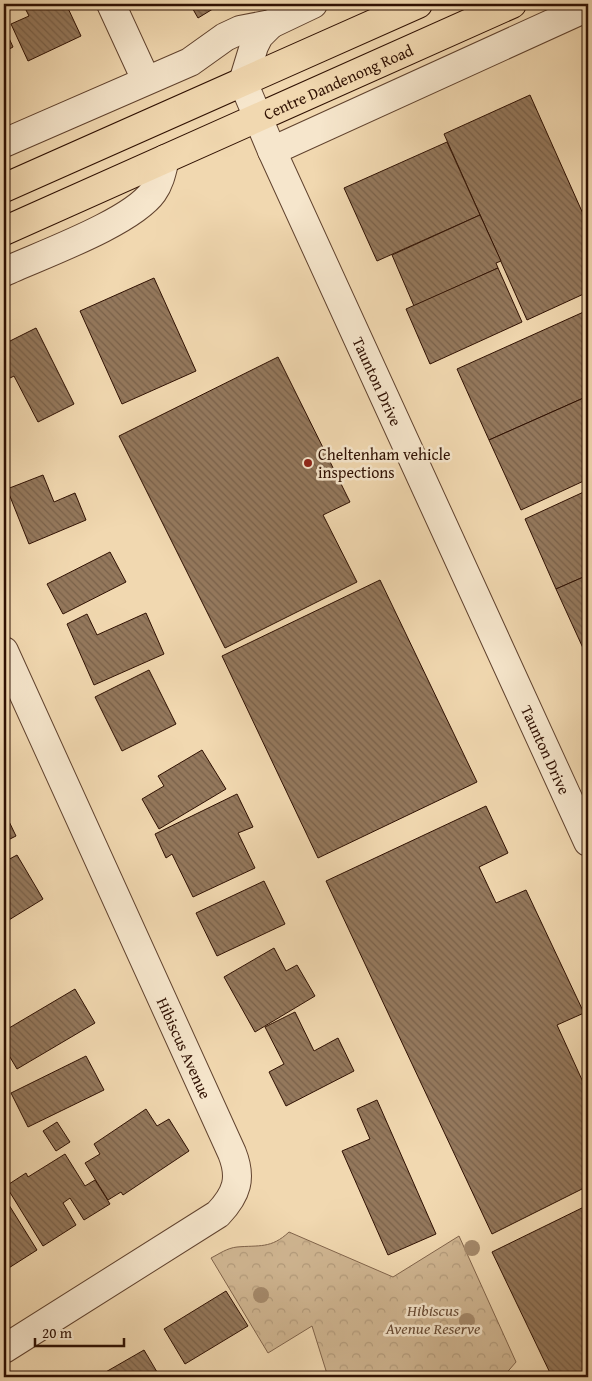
<svg xmlns="http://www.w3.org/2000/svg" width="592" height="1381" font-family="'Gentium Book Plus',serif">
	<defs>
		<pattern id="park-crowns" width="20" height="18" patternUnits="userSpaceOnUse" patternTransform="scale(1.25)"><rect width="20" height="18" fill="#d0b692"/><path d="M2 6a3 3 0 1 1 6 0M12 15a3 3 0 1 1 6 0" fill="none" stroke="#b39b7c"/></pattern>
		<pattern id="building-back-hatch" width="6" height="6" patternUnits="userSpaceOnUse" patternTransform="scale(1.25)"><rect width="6" height="6" fill="#94785c"/><path d="M-1 5l2 2M0 0l6 6M5-1l2 2" fill="none" stroke="#79614a"/></pattern>
	</defs>
	<rect width="100%" height="100%" fill="#f1d8b0"/>
	<filter id="stains"><feTurbulence type="fractalNoise" baseFrequency=".004" numOctaves="4"/><feColorMatrix values="0 0 0 0 .2 0 0 0 0 .09 0 0 0 0 .02 0 0 0 .5 -.17"/></filter>
	<radialGradient id="worn" r=".72"><stop offset=".6" stop-color="#630" stop-opacity="0"/><stop offset="1" stop-color="#630" stop-opacity=".3"/></radialGradient>
	<path fill="url(#park-crowns)" stroke="#80634a" d="M 289,1232 L 393,1277 L 459,1236 L 516,1362 L 503,1377 L 328,1377 L 312,1326 L 268,1353 L 211,1258 C 219,1254 227,1248 237,1247 C 259,1245 271,1249 289,1232 Z"/>
	<g fill="url(#building-back-hatch)" stroke="#2f1002">
		<path d="M 23,4 L 66,4 L 81,36 L 28,61 L 11,24 L 29,16 Z"/>
		<path d="M 190,4 L 221,4 L 198,18 Z"/>
		<path d="M 4,27 L 13,47 L 4,52 Z"/>
		<path d="M 530,95 L 588,225 L 588,292 L 527,320 L 444,134 Z"/>
		<path d="M 447,142 L 480,215 L 377,261 L 344,188 Z"/>
		<path d="M 480,215 L 501,261 L 496,263 L 498,268 L 414,306 L 392,255 Z"/>
		<path d="M 498,268 L 522,322 L 430,364 L 406,309 Z"/>
		<path d="M 154,278 L 196,371 L 122,404 L 80,311 Z"/>
		<path d="M 588,310 L 588,396 L 489,440 L 457,369 Z"/>
		<path d="M 36,328 L 74,404 L 38,422 L 14,376 L 4,381 L 4,344 Z"/>
		<path d="M 278,357 L 350,502 L 323,515 L 357,582 L 225,648 L 119,436 Z"/>
		<path d="M 588,396 L 588,479 L 521,510 L 489,440 Z"/>
		<path d="M 43,475 L 54,502 L 75,493 L 86,520 L 29,544 L 7,489 Z"/>
		<path d="M 588,490 L 588,575 L 556,589 L 525,519 Z"/>
		<path d="M 110,552 L 126,582 L 63,614 L 47,584 Z"/>
		<path d="M 588,575 L 588,659 L 556,589 Z"/>
		<path d="M 380,580 L 477,782 L 318,858 L 222,656 Z"/>
		<path d="M 146,613 L 164,654 L 94,685 L 67,624 L 87,614 L 97,635 Z"/>
		<path d="M 149,670 L 176,724 L 122,751 L 95,697 Z"/>
		<path d="M 202,750 L 226,789 L 159,829 L 142,799 L 164,786 L 158,776 Z"/>
		<path d="M 237,794 L 253,827 L 238,833 L 255,868 L 193,897 L 172,854 L 166,858 L 155,834 Z"/>
		<path d="M 486,806 L 508,853 L 479,867 L 496,903 L 526,890 L 584,1013 L 557,1025 L 588,1093 L 588,1186 L 492,1234 L 326,881 Z"/>
		<path d="M 4,811 L 16,836 L 4,842 Z"/>
		<path d="M 17,855 L 43,899 L 4,923 L 4,862 Z"/>
		<path d="M 264,881 L 285,924 L 217,956 L 196,913 Z"/>
		<path d="M 274,948 L 286,971 L 297,965 L 315,996 L 255,1032 L 224,977 Z"/>
		<path d="M 75,989 L 95,1023 L 17,1069 L 4,1047 L 4,1031 Z"/>
		<path d="M 295,1012 L 314,1051 L 338,1038 L 354,1071 L 286,1106 L 269,1072 L 284,1064 L 265,1027 Z"/>
		<path d="M 86,1056 L 104,1090 L 28,1127 L 11,1093 Z"/>
		<path d="M 377,1100 L 436,1234 L 388,1255 L 342,1151 L 370,1139 L 357,1109 Z"/>
		<path d="M 146,1109 L 157,1126 L 169,1119 L 189,1151 L 123,1195 L 121,1192 L 108,1200 L 85,1163 L 100,1154 L 94,1144 Z"/>
		<path d="M 57,1122 L 70,1142 L 56,1151 L 43,1131 Z"/>
		<path d="M 65,1154 L 85,1186 L 95,1180 L 110,1204 L 84,1220 L 70,1198 L 63,1203 L 76,1225 L 43,1246 L 6,1186 L 26,1173 L 28,1177 Z"/>
		<path d="M 4,1197 L 37,1250 L 4,1271 Z"/>
		<path d="M 588,1205 L 588,1377 L 552,1377 L 492,1252 Z"/>
		<path d="M 226,1291 L 248,1326 L 185,1364 L 164,1329 Z"/>
		<path d="M 144,1350 L 160,1377 L 97,1377 Z"/>
	</g>
	<g fill="none" stroke-linecap="round" stroke-linejoin="round">
		<g stroke="#60422e" stroke-width="30">
			<g id="street">
				<path d="M 111,4 L 146,80"/>
				<path id="s1" d="M 271,24 L 259,36 L 254,46 L 243,82 L 272,151 L 588,842"/>
				<path d="M 4,143 L 190,62 L 225,37 L 240,30 L 271,24 L 313,4"/>
				<path d="M 272,151 L 588,7"/>
				<path d="M 4,272 C 41,255 131,223 153,192 C 160,182 162,171 165,159"/>
				<path id="s2" d="M 4,651 L 232,1153 C 242,1178 237,1194 218,1214 L 4,1349"/>
			</g>
		</g>
		<g stroke="#2f1002" stroke-width="30">
			<g id="primary">
				<path d="M 4,188 L 418,4"/>
				<path id="s3" d="M 4,231 L 512,4"/>
			</g>
		</g>
		<use href="#street" stroke="#f6e6cc" stroke-width="28"/>
		<use href="#primary" stroke="#f1d8b0" stroke-width="28"/>
	</g>
	<g fill="#a58a6c">
		<circle cx="472" cy="1248" r="8"/>
		<circle cx="261" cy="1295" r="8"/>
		<circle cx="467" cy="1321" r="8"/>
	</g>
	<circle fill="#8f2418" stroke="#f6e6cc" stroke-width="2" cx="308" cy="463" r="5"/>
	<g text-anchor="middle" dominant-baseline="central" stroke-width="5" stroke-linejoin="round" paint-order="stroke">
		<g font-size="16" fill="#2f1002" stroke="#f6e6cc">
			<text stroke="none"><textPath href="#s3" startOffset="366">Centre Dandenong Road</textPath></text>
			<text stroke="none"><textPath href="#s1" startOffset="394">Taunton Drive</textPath></text>
			<text stroke="none"><textPath href="#s1" startOffset="799">Taunton Drive</textPath></text>
			<text stroke="none"><textPath href="#s2" startOffset="436">Hibiscus Avenue</textPath></text>
		</g>
		<g font-size="16" fill="#2f1002" stroke="#f6e6cc" text-anchor="start">
			<text x="318" y="454">Cheltenham vehicle<tspan x="318" dy="18">inspections</tspan></text>
		</g>
		<g font-size="16" font-style="italic" fill="#674a34" stroke="#f6e6cc">
			<text x="433" y="1310">Hibiscus<tspan x="433" dy="18">Avenue Reserve</tspan></text>
		</g>
	</g>
	<rect width="592" height="1381" fill="none" stroke="#f1d8b0" stroke-width="20"/>
	<rect x="5" y="5" width="582" height="1371" fill="none" stroke="#2f1002" stroke-width="2.5"/>
	<rect x="10" y="10" width="572" height="1361" fill="none" stroke="#2f1002"/>
	<path d="M35 1338v8h89v-8" fill="none" stroke="#2f1002" stroke-width="2.5"/>
	<text x="42" y="1338" font-size="15" fill="#2f1002" stroke="#f6e6cc" stroke-width="4" paint-order="stroke">20 m</text>
	<rect width="100%" height="100%" filter="url(#stains)"/>
	<rect width="100%" height="100%" fill="url(#worn)"/>
</svg>
